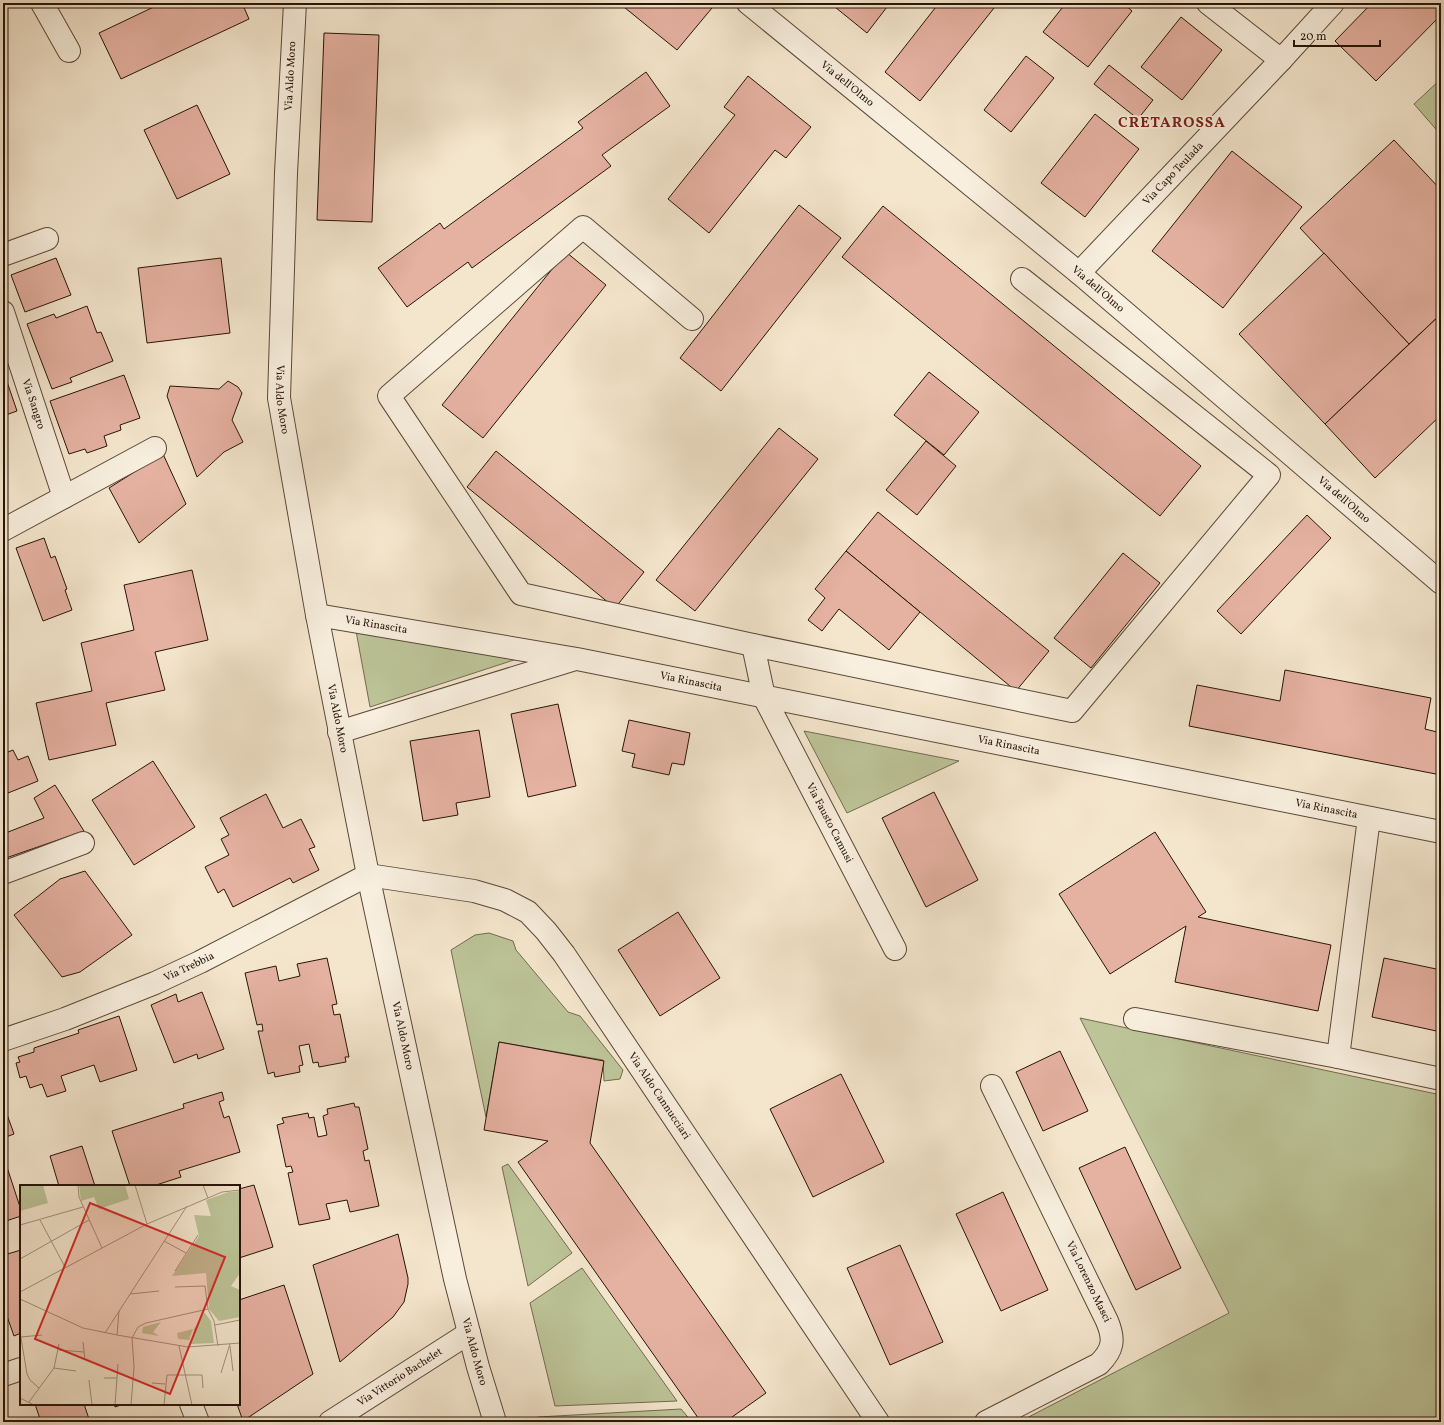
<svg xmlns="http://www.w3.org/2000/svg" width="1444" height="1425" font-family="Vollkorn,serif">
	<rect width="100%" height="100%" fill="#f4e6cd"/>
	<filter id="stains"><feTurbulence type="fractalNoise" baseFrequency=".005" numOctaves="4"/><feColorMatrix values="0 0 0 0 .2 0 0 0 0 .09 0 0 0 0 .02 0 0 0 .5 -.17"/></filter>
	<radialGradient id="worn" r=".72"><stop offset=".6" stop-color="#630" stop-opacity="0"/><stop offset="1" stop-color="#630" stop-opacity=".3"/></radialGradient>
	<g fill="#bcc498" stroke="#726c50">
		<path d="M 1441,79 L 1441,135 L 1414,104 Z"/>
		<path d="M 356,631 L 520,658 L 370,707 Z"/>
		<path d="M 804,731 L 959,761 L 847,813 Z"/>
		<path d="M 489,933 L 513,941 L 516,950 L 568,1012 L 580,1016 L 623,1070 L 620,1079 L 604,1081 L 603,1060 L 499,1042 L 486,1117 L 451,950 L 475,935 Z"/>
		<path d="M 1080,1018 L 1441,1095 L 1441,1422 L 1019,1422 L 1229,1313 Z"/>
		<path d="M 508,1164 L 572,1253 L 528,1286 L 502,1167 Z"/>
		<path d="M 582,1268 L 677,1401 L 555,1406 L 530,1303 Z"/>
		<path d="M 681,1409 L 692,1422 L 536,1422 L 538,1417 Z"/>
	</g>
	<g fill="#e5b1a1" stroke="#281408">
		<path d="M 162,3 L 242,3 L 249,19 L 121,79 L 99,33 Z"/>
		<path d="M 619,3 L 706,3 L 712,8 L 677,50 Z"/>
		<path d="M 830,3 L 890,3 L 867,33 Z"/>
		<path d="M 939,3 L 989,3 L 994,8 L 920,101 L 885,72 Z"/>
		<path d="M 1066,3 L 1123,3 L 1132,11 L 1088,67 L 1043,32 Z"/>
		<path d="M 1372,3 L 1441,3 L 1441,15 L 1376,81 L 1335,41 Z"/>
		<path d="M 1181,17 L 1222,50 L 1182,100 L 1141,67 Z"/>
		<path d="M 324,33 L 379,35 L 372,222 L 317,220 Z"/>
		<path d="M 1026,56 L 1054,78 L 1011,132 L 984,110 Z"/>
		<path d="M 1109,65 L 1153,100 L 1138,119 L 1094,84 Z"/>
		<path d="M 646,72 L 670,106 L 602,155 L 611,166 L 472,268 L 468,262 L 407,307 L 378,268 L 440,223 L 444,229 L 583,128 L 578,122 Z"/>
		<path d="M 748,76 L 811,127 L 786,158 L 775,150 L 709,233 L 668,199 L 735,115 L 724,107 Z"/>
		<path d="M 197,105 L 230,174 L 177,199 L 144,130 Z"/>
		<path d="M 1095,114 L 1139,149 L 1085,217 L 1041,183 Z"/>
		<path d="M 1394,140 L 1441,190 L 1441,314 L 1409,344 L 1300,228 Z"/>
		<path d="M 1232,151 L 1302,207 L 1223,308 L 1152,251 Z"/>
		<path d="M 799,205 L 841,238 L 721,391 L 680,358 Z"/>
		<path d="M 883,206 L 1201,466 L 1160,516 L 842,257 Z"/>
		<path d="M 566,252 L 606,285 L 483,438 L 442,405 Z"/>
		<path d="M 1324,253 L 1409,344 L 1325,424 L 1239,334 Z"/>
		<path d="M 56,258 L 71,295 L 25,312 L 11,275 Z"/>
		<path d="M 221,258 L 230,333 L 147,343 L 138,268 Z"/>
		<path d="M 87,306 L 97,333 L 101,332 L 113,361 L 70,378 L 72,382 L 52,389 L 27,324 L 54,314 L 56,318 Z"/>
		<path d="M 1441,314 L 1441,415 L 1375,478 L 1325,424 Z"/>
		<path d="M 3,370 L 17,411 L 3,416 Z"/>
		<path d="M 929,372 L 979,412 L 944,455 L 894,415 Z"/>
		<path d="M 124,375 L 140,418 L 120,425 L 121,430 L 104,436 L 107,446 L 87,453 L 85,449 L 69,454 L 50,401 Z"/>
		<path d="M 228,381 L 238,387 L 242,393 L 232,420 L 243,442 L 224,452 L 197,477 L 167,396 L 170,386 L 219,389 Z"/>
		<path d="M 779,428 L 818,459 L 695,611 L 656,580 Z"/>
		<path d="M 926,441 L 956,466 L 917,515 L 886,490 Z"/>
		<path d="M 496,451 L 644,572 L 615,608 L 467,487 Z"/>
		<path d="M 163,454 L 186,504 L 139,543 L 109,488 Z"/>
		<path d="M 878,512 L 1049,651 L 1016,691 L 846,551 Z"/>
		<path d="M 1307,515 L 1331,538 L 1241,634 L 1217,611 Z"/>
		<path d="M 44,538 L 51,558 L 55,556 L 67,589 L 65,590 L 72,610 L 43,621 L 16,548 Z"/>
		<path d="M 846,551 L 920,612 L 889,650 L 839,609 L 822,631 L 808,620 L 825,598 L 815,589 Z"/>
		<path d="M 1123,553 L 1160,583 L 1091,668 L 1054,638 Z"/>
		<path d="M 192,570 L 208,640 L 155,652 L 165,690 L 106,703 L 116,745 L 49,760 L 36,703 L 92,691 L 81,643 L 134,630 L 124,585 Z"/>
		<path d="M 1285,670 L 1431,698 L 1425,729 L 1441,733 L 1441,775 L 1189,726 L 1197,685 L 1280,701 Z"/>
		<path d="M 558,704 L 576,786 L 528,797 L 511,714 Z"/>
		<path d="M 629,720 L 690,733 L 684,765 L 672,763 L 669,775 L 632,767 L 635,754 L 622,751 Z"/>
		<path d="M 479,730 L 490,797 L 456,803 L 458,815 L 423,821 L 410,741 Z"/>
		<path d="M 13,750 L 18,760 L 28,756 L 38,781 L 3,795 L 3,754 Z"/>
		<path d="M 153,761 L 195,827 L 134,865 L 92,800 Z"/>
		<path d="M 55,785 L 84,831 L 3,859 L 3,834 L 44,818 L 34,798 Z"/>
		<path d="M 934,792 L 978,880 L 926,907 L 882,818 Z"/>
		<path d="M 266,794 L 283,828 L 301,819 L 315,847 L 309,849 L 319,870 L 293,883 L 290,878 L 233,907 L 224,889 L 218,893 L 205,867 L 229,855 L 221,839 L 229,835 L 220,818 Z"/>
		<path d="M 1155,832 L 1206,912 L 1198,917 L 1331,945 L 1318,1011 L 1175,982 L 1186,926 L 1110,974 L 1059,894 Z"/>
		<path d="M 85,871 L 132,935 L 80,972 L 62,977 L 14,915 L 60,879 Z"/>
		<path d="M 678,912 L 720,978 L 660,1016 L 618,950 Z"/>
		<path d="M 327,958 L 337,1004 L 332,1005 L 334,1015 L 340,1014 L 349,1057 L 345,1057 L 346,1062 L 319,1067 L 318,1062 L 313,1063 L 309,1044 L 299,1046 L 303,1065 L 299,1066 L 300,1072 L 275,1077 L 274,1072 L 268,1074 L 258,1031 L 263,1031 L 262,1024 L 257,1025 L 245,973 L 276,966 L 279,981 L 300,976 L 297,964 Z"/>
		<path d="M 1384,958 L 1441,970 L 1441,1032 L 1372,1017 Z"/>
		<path d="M 202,992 L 224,1049 L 198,1059 L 197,1054 L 174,1063 L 151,1005 L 176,994 L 178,1002 Z"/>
		<path d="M 119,1016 L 137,1070 L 100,1082 L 94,1065 L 61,1076 L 66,1091 L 47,1097 L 42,1084 L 30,1088 L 26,1076 L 20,1078 L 16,1063 L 20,1062 L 18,1057 L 34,1052 L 34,1048 L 79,1033 L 78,1030 Z"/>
		<path d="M 499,1042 L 604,1061 L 590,1143 L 766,1393 L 725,1422 L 701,1422 L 518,1162 L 548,1141 L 484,1130 Z"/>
		<path d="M 1060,1051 L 1088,1111 L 1043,1131 L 1016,1072 Z"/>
		<path d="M 841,1074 L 884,1162 L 813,1197 L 770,1109 Z"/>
		<path d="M 222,1092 L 224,1100 L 219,1102 L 224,1118 L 229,1116 L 240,1152 L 179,1171 L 181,1177 L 153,1186 L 130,1186 L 112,1131 L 184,1108 L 183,1104 Z"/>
		<path d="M 3,1103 L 14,1134 L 3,1138 Z"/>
		<path d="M 354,1103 L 355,1107 L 359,1107 L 368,1149 L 363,1151 L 365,1161 L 369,1160 L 379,1206 L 350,1212 L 347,1200 L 326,1204 L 330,1219 L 299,1225 L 288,1173 L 293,1172 L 291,1166 L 286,1167 L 277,1125 L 284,1123 L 282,1118 L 308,1113 L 309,1118 L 314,1117 L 318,1137 L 327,1135 L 323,1116 L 328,1114 L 327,1109 Z"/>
		<path d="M 82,1146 L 95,1186 L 59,1186 L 50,1156 Z"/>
		<path d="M 1125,1147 L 1181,1268 L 1136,1290 L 1079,1168 Z"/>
		<path d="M 3,1161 L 5,1161 L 21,1210 L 21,1216 L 3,1222 Z"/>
		<path d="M 254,1185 L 273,1247 L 239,1258 L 239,1189 Z"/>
		<path d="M 1003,1192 L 1048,1290 L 1001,1311 L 956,1214 Z"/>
		<path d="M 398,1234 L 408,1278 L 408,1284 L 404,1302 L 393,1317 L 340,1362 L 313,1265 Z"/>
		<path d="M 900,1245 L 943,1342 L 890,1365 L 847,1268 Z"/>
		<path d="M 21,1250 L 21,1333 L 14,1336 L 3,1305 L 3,1263 L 6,1261 L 4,1255 Z"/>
		<path d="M 284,1285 L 313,1374 L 243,1421 L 237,1404 L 239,1404 L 239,1300 Z"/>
		<path d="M 35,1404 L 84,1404 L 90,1422 L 41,1422 Z"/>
		<path d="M 114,1404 L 124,1404 L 115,1407 Z"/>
		<path d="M 448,1419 L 449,1422 L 437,1422 Z"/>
	</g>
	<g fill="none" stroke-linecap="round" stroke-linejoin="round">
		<g stroke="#5b4839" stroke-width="24">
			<g id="minor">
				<path d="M 42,3 L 69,51"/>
				<path id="s1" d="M 295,3 L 286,173 L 279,398 L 317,615 L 368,875 L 455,1279 L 478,1367 L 495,1422"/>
				<path id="s2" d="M 748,3 L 1079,273 L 1441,583"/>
				<path d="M 1208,3 L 1281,60"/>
				<path d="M 3,255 L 47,239"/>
				<path id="s3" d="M 1079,273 L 1281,60 L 1333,3"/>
				<path id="s4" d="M 3,312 L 64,497"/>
				<path d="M 692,319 L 583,227 L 389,396 L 521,594 L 753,645 L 1072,711 L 1269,475 L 1022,279"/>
				<path d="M 3,530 L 155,448"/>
				<path id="s5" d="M 317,615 L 577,659 L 1441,832"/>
				<path id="s6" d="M 753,645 L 764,697 L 895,949"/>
				<path d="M 339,732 L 572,660"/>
				<path d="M 3,873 L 83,843"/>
				<path d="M 1135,1019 L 1338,1057 L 1441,1079"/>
				<path id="s7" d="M 3,1040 L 65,1019 L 155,983 L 200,962 L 368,875 L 474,891 L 505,900 L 528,912 L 546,931 L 564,954 L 878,1422"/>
				<path d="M 1338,1057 L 1369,818"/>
				<path d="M 3,1375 L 21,1369"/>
				<path d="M 191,1404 L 198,1422"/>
				<path id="s8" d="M 330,1422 L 469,1333"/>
				<path d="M 986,1422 L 1099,1364 C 1113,1350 1115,1340 1107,1321 L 992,1086"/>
			</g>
		</g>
		<use href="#minor" stroke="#f8efde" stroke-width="22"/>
	</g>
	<g text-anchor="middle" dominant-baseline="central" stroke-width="4" stroke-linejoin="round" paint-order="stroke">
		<g font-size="11" fill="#281408" stroke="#f8efde">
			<text transform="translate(291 76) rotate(-87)">Via Aldo Moro</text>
			<text stroke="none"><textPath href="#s2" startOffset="128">Via dell'Olmo</textPath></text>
			<text stroke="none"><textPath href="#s3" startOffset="137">Via Capo Teulada</textPath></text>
			<text stroke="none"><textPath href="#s2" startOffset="452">Via dell'Olmo</textPath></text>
			<text stroke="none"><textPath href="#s1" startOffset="397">Via Aldo Moro</textPath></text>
			<text stroke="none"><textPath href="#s4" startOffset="97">Via Sangro</textPath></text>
			<text stroke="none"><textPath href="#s2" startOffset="776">Via dell'Olmo</textPath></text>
			<text stroke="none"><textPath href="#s5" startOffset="60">Via Rinascita</textPath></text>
			<text stroke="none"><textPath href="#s5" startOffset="380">Via Rinascita</textPath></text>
			<text stroke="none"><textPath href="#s1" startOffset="721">Via Aldo Moro</textPath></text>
			<text stroke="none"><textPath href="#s5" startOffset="704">Via Rinascita</textPath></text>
			<text stroke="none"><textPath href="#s5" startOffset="1028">Via Rinascita</textPath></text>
			<text stroke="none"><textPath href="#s6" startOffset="195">Via Fausto Camusi</textPath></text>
			<text stroke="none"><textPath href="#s7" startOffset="200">Via Trebbia</textPath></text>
			<text stroke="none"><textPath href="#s1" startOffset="1045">Via Aldo Moro</textPath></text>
			<text stroke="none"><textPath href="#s7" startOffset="793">Via Aldo Cannucciari</textPath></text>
			<text transform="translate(1088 1282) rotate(64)">Via Lorenzo Masci</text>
			<text stroke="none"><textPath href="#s1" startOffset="1369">Via Aldo Moro</textPath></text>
			<text stroke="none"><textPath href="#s8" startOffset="83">Via Vittorio Bachelet</textPath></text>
		</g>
		<g font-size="15" font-weight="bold" letter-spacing="1" fill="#7a1f14" stroke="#f8efde">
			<text x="1172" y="123">CRETAROSSA</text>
		</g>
	</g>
	<g transform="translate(20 1185)">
		<rect width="220" height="220" fill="#f4e6cd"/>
		<path d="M 0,0 L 23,0 L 28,18 L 0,26 ZM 59,0 L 105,0 L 109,14 L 79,24 L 74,12 L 61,16 ZM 220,6 L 220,88 L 211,101 L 220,105 L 220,132 L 199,136 L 189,124 L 186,88 L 152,91 L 179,51 L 174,30 L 191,31 L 186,15 L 209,7 ZM 184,127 L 191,136 L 194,158 L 171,159 L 174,144 ZM 141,137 L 133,147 L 139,151 L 122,148 L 123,142 ZM 173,144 L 169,155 L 158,154 L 157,148 Z" fill="#bcc498"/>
		<path fill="none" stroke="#a2927e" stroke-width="1" d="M 58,0 L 59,12 L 82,63M 115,0 L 127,39M 183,0 L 188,13M 20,35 L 45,82M 0,40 L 63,22M 144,56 L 166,68M 0,74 L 69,35M 155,86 L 178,50M 155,102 L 185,101 L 188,124 L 194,136 L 198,161M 0,107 L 127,39 L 202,7 L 220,5M 110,109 L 139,106M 0,114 L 63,143 L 97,150 L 168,162 L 220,158M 195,140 L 220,135M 0,147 L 7,189 L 10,195 L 19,203M 85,148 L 167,21M 97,150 L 99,126M 1,152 L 22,150M 63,157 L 65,175M 159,161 L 172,220M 210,161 L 213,186M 39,165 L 64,167M 34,183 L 56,186M 201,188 L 210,159M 84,193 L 97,193M 69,195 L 72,220M 132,198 L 145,199M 0,213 L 14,220M 9,217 L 34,183 L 39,159M 95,220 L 98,179M 111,220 L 114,182 L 112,153 L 118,142 L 126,138 L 188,124M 144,220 L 147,190 L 182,190 L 183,203"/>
		<path fill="#d62828" fill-opacity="0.15" stroke="#d62828" stroke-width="2" d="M 70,18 L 205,72 L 150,209 L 15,154 Z"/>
		<rect width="220" height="220" fill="none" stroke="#281408" stroke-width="2"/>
	</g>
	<rect width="1444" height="1425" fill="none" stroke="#f4e6cd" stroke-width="16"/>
	<rect x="4" y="4" width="1436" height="1417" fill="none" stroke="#281408" stroke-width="2"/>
	<rect x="8" y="8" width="1428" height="1409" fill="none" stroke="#281408"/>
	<path d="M1294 40v6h86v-6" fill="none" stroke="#281408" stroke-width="2"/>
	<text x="1300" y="40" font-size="12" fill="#281408" stroke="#f8efde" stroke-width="3" paint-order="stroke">20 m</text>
	<rect width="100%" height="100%" filter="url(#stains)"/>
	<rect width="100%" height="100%" fill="url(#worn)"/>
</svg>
